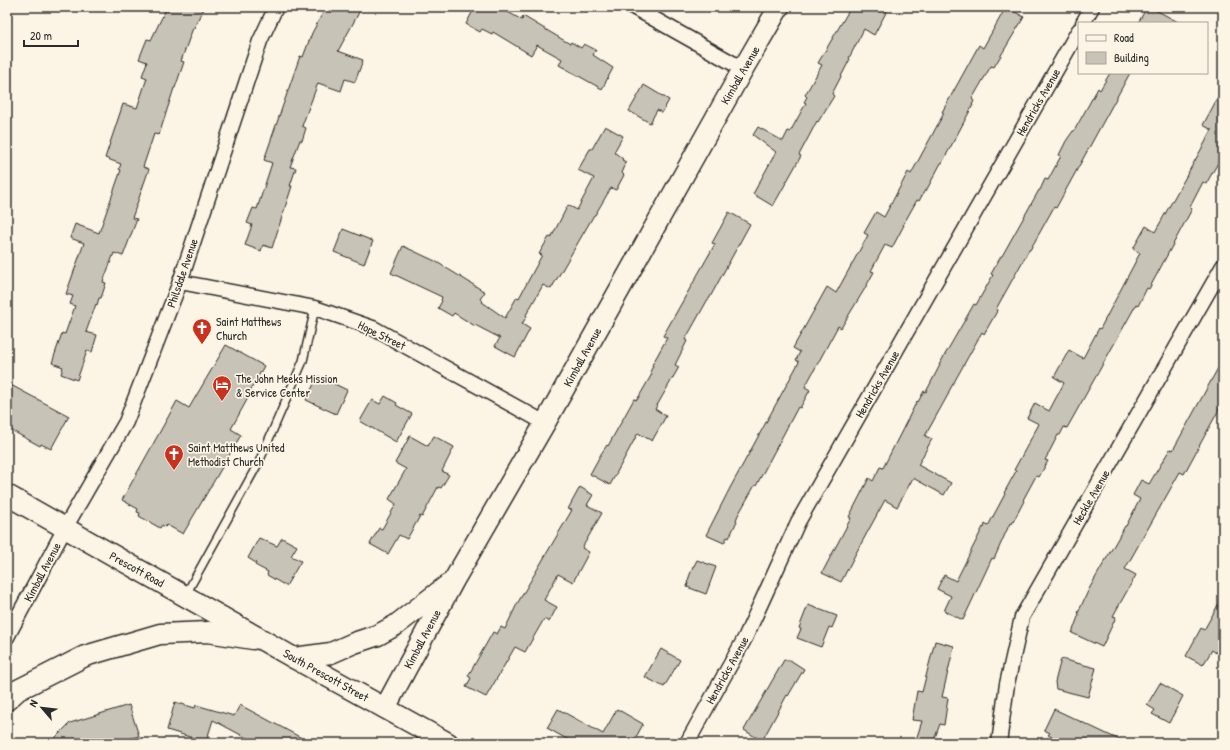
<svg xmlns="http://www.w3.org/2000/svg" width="1230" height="750" font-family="'Patrick Hand',sans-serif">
	<rect width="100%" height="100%" fill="#fcf5e5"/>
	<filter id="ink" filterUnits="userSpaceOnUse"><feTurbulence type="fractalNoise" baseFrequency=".025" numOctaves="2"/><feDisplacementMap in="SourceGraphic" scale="8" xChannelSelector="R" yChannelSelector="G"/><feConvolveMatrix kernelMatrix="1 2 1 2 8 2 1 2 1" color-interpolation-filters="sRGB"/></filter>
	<g filter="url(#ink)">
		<g fill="#c8c3b7" stroke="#2b2b2b">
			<path d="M 167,7 L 204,7 L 194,28 L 193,28 L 181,61 L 184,62 L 175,88 L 174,88 L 159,135 L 154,134 L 143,167 L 149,169 L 132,218 L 137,219 L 123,256 L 114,253 L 103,282 L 106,283 L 101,298 L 99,298 L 97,305 L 96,304 L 86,332 L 97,335 L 92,352 L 87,351 L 77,380 L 61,374 L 63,367 L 52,363 L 62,333 L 65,334 L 75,306 L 70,304 L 73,296 L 66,294 L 84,243 L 70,238 L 75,224 L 99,233 L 121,170 L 119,169 L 121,164 L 105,158 L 123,104 L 137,108 L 147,78 L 142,76 L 147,62 L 139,59 L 147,39 L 151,40 Z"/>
			<path d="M 326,7 L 362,7 L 338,51 L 363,60 L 355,82 L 345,79 L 341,91 L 318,83 L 302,126 L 306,128 L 302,141 L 300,140 L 290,167 L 296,168 L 290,186 L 292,186 L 272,248 L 263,245 L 261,251 L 245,245 L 252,225 L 247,223 L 253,208 L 257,209 L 272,163 L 264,160 L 300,56 L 303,57 L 312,33 Z"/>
			<path d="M 475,7 L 499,7 L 522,20 L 523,16 L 570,44 L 571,42 L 581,48 L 584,44 L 596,50 L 593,55 L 613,68 L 602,89 L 559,65 L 562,59 L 537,45 L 531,55 L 493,32 L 492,34 L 482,29 L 480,32 L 466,24 Z"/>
			<path d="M 851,7 L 889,7 L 874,35 L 864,29 L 849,58 L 850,59 L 832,94 L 834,96 L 818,122 L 817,121 L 799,155 L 801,156 L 773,206 L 753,194 L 776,152 L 753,135 L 758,127 L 783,141 L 788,131 L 790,132 L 806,103 L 804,102 L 807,97 L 805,95 L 822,65 L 818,63 Z"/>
			<path d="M 1006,7 L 1024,17 L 994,67 L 991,66 L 972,99 L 974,101 L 972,105 L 973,105 L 942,163 L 941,163 L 926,191 L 925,190 L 919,201 L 917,200 L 903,225 L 904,225 L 892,248 L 885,245 L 871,271 L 874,272 L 864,290 L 841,328 L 838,326 L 805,387 L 810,390 L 800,408 L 798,407 L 756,486 L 755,485 L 738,515 L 736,520 L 737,521 L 729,538 L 727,537 L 724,543 L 706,535 L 730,488 L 799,362 L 796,360 L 800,352 L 793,348 L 827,287 L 836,293 L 868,235 L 864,233 L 876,212 L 884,217 L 908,172 L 911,174 L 944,113 L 942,112 L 946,105 L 979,45 L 983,48 Z"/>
			<path d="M 1147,7 L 1150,7 L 1180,23 L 1138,23 Z"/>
			<path d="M 1110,73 L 1130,73 L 1056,208 L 1054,207 L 1030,250 L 1029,250 L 996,309 L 997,310 L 996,313 L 984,334 L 982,332 L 948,393 L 949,393 L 925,436 L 932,439 L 918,465 L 951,483 L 944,495 L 913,478 L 897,507 L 885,500 L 856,553 L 841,582 L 822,573 L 851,518 L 849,517 L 869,478 L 873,481 L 880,467 L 883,468 L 917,401 L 918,402 L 924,391 L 926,392 L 940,365 L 939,365 L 974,304 L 976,305 L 993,275 L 991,274 L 1001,256 L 1002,256 L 1039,190 L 1040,190 L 1045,179 L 1048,180 L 1061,156 L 1059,155 L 1066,141 L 1073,131 L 1074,131 L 1098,88 L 1100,90 Z"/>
			<path d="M 644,85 L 669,100 L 662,113 L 657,110 L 650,123 L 629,111 Z"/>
			<path d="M 1223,88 L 1223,154 L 1206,184 L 1203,182 L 1190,207 L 1192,209 L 1149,289 L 1147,288 L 1138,306 L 1136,305 L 1067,428 L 1064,427 L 1060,435 L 1058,435 L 1045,460 L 1048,461 L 1039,477 L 1036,476 L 1023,500 L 1024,501 L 1012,524 L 1010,523 L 994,559 L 992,558 L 986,571 L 963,620 L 944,611 L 951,596 L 937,589 L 944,575 L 956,581 L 983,527 L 984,528 L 985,524 L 988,526 L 1005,494 L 1004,493 L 1016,471 L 1014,470 L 1039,424 L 1027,418 L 1035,403 L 1049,411 L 1064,383 L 1054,377 L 1069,350 L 1083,358 L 1099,328 L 1100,329 L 1140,253 L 1133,249 L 1146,226 L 1155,232 L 1212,130 L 1203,125 Z"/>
			<path d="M 605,126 L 623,136 L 614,152 L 623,159 L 622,160 L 626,162 L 624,165 L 625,166 L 622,173 L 624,175 L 616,190 L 611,188 L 595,215 L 594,215 L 551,289 L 543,285 L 526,315 L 527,316 L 522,324 L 530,329 L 515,357 L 495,346 L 500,338 L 475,325 L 475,326 L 454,313 L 452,316 L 438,308 L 442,301 L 441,300 L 442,297 L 391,273 L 403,246 L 435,261 L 485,292 L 480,299 L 483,301 L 482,302 L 505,318 L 517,297 L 519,298 L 542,255 L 539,254 L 549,237 L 551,238 L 568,205 L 577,210 L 594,178 L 578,170 L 590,149 L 592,149 Z"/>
			<path d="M 729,212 L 750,224 L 709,299 L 708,299 L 685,340 L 687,341 L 675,365 L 679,367 L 655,409 L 666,416 L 652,441 L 638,433 L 610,485 L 590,474 L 601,454 L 607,445 L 608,446 L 634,399 L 637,400 L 652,374 L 650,372 L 653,366 L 652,365 L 667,338 L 663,336 L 715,244 L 712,243 Z"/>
			<path d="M 343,229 L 373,241 L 364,264 L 334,252 Z"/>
			<path d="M 226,345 L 264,366 L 246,398 L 248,398 L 231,429 L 241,435 L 183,534 L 167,525 L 165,527 L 162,525 L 160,528 L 139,516 L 140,513 L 137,512 L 138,509 L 122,500 L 177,401 L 189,408 Z"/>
			<path d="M 1223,359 L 1223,402 L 1184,474 L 1180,472 L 1125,569 L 1136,575 L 1113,616 L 1116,617 L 1102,647 L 1072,633 L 1079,614 L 1078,613 L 1089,589 L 1125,526 L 1126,526 L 1140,499 L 1133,495 L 1141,480 L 1149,484 L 1170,449 L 1173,450 Z"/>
			<path d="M 318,376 L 347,390 L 336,414 L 306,400 Z"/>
			<path d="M 7,383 L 69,416 L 51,449 L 41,444 L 40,446 L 7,428 Z"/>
			<path d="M 385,396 L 397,403 L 396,405 L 412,414 L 396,442 L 360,421 L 372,400 L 380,404 Z"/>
			<path d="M 410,436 L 428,446 L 434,436 L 454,447 L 442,471 L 449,475 L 441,488 L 438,487 L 422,517 L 420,516 L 407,539 L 399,535 L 388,554 L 370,544 L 379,528 L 382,529 L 396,504 L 389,499 L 406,469 L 395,463 Z"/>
			<path d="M 580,487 L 593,495 L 587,505 L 602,513 L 582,548 L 589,552 L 573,582 L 558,574 L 544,600 L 557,607 L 549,622 L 544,619 L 525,652 L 515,647 L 486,697 L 466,687 L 471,678 L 468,676 L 493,632 L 497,634 L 501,627 L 505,629 L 517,604 L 572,510 L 568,509 Z"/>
			<path d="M 259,538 L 277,546 L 282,538 L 297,546 L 291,556 L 301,561 L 286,586 L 267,575 L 268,572 L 255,565 L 256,563 L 248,558 Z"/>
			<path d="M 697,560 L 716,567 L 706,594 L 687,587 L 688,583 L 687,583 L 693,566 L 694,566 Z"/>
			<path d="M 1223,596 L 1223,640 L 1216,653 L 1212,650 L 1203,665 L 1186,656 L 1201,628 L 1204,630 Z"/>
			<path d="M 808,605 L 837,616 L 832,628 L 829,627 L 821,647 L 797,638 L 801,629 L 799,628 Z"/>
			<path d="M 935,641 L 954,646 L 942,697 L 948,698 L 944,725 L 940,724 L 933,743 L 915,743 L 922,721 L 912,720 L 917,691 L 922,692 Z"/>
			<path d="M 661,649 L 680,660 L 664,687 L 645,677 Z"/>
			<path d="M 1061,659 L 1096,668 L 1088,697 L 1056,689 L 1055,682 Z"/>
			<path d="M 784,660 L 790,660 L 804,669 L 788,696 L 787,695 L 762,741 L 744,730 Z"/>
			<path d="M 1160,683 L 1183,696 L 1169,723 L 1152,714 L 1155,710 L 1147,705 Z"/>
			<path d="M 175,702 L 195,708 L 196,705 L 234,716 L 240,705 L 311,743 L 256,743 L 213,720 L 206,742 L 167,730 Z"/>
			<path d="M 129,705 L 139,736 L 115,743 L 50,743 L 70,723 Z"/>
			<path d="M 558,709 L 603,734 L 617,709 L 643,724 L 633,743 L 574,743 L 547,728 Z"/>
			<path d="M 1054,709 L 1126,743 L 1064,743 L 1048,735 L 1050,733 L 1044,730 Z"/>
		</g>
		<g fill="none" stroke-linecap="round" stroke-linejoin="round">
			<g stroke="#2b2b2b" stroke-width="10">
				<path id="lane" d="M 185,596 L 259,462 L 303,361 L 315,308"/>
			</g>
			<g stroke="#2b2b2b" stroke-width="17">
				<g id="street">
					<path d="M 633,7 L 743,69"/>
					<path d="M 1083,23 L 1092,7"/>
					<path d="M 180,282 L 315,308 L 373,328 L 545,423"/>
					<path d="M 7,637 L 65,528 L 126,422 L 180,282 L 260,41 L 276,7"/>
					<path d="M 687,743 L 745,638 L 798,522 L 1079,30"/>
					<path d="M 999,743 L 1007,684 L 1022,617 L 1223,266"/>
				</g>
			</g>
			<g stroke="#2b2b2b" stroke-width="23">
				<g id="secondary">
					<path d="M 7,495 L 294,658 L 448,743"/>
					<path d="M 294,658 L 331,653 L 354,643 L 378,635 L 396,625 L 449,584"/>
					<path d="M 7,700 L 18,690 L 85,656 L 160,634 L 208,632 L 253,639"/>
					<path d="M 385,708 L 454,580 L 545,423 L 743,69 L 779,7"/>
				</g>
			</g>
			<use href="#lane" stroke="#fcf5e5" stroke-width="7"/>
			<use href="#street" stroke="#fcf5e5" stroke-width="14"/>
			<use href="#secondary" stroke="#fcf5e5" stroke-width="20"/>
		</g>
	</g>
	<defs>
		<g id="church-pin" transform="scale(1)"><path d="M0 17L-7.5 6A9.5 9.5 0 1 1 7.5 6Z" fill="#c8321e" stroke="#fcf5e5"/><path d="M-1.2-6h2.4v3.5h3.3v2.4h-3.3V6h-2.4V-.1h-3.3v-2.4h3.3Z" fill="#fff"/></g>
		<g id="hotel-pin" transform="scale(1)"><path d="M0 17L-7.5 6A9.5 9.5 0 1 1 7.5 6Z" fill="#c8321e" stroke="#fcf5e5"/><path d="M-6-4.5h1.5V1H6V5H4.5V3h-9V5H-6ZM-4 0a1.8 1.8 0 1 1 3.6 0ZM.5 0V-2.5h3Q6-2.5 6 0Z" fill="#fff"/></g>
	</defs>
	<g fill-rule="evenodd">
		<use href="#church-pin" x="202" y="328"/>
		<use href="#hotel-pin" x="222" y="385"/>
		<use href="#church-pin" x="174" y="454"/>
	</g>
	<g text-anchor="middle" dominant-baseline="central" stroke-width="3.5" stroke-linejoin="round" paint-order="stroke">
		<g font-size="12" fill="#2b2b2b" stroke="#fcf5e5">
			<text transform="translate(740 75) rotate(-60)">Kimball Avenue</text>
			<text transform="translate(1038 102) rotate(-60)">Hendricks Avenue</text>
			<text transform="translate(182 273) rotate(-71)">Philsdale Avenue</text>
			<text transform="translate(382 335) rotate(26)">Hope Street</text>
			<text transform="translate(582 357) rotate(-61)">Kimball Avenue</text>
			<text transform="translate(877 384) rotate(-60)">Hendricks Avenue</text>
			<text transform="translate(1091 497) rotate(-60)">Heckle Avenue</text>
			<text transform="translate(137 569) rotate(29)">Prescott Road</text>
			<text transform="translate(42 572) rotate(-62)">Kimball Avenue</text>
			<text transform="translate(422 639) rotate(-62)">Kimball Avenue</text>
			<text transform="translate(727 670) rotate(-61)">Hendricks Avenue</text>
			<text transform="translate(326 675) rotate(29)">South Prescott Street</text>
		</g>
		<g font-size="12" fill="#2b2b2b" stroke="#fcf5e5" text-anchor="start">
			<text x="216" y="321">Saint Matthews<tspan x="216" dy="14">Church</tspan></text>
			<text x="236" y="378">The John Meeks Mission<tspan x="236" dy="14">&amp; Service Center</tspan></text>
			<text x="188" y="447">Saint Matthews United<tspan x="188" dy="14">Methodist Church</tspan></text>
		</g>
	</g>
	<rect width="1230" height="750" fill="none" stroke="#fcf5e5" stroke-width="24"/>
	<rect x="12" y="12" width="1206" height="726" fill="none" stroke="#2b2b2b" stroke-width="1.5" filter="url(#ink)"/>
	<rect x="1078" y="22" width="130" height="52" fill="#fcf5e5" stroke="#a8a49b"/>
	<rect x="1086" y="35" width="20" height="6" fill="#fcf5e5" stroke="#a8a49b"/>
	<text x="1114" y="42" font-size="12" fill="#2b2b2b">Road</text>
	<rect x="1086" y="52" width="20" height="12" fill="#c8c3b7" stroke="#a8a49b"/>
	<text x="1114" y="62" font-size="12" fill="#2b2b2b">Building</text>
	<g transform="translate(42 708) rotate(298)" stroke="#fcf5e5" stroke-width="3" paint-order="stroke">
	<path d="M0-3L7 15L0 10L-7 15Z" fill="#2b2b2b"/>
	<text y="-6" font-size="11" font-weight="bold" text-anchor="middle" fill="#2b2b2b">N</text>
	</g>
	<path d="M24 40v6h54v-6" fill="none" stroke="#2b2b2b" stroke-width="2"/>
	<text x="30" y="40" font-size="12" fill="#2b2b2b" stroke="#fcf5e5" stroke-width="3" paint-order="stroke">20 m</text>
</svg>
